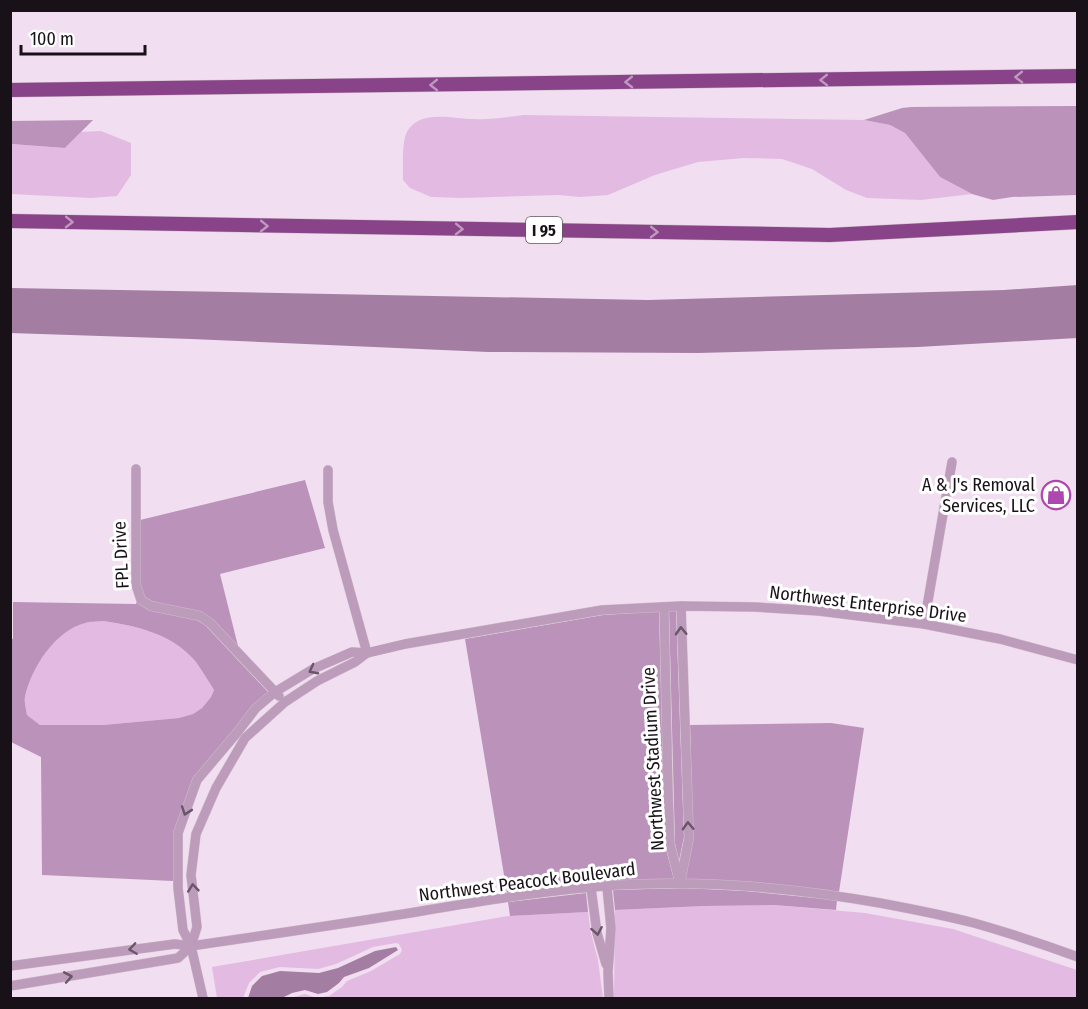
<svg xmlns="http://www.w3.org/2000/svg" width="1088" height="1009" font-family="'Fira Sans Condensed',sans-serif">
	<rect width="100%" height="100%" fill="#f1def0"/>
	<g fill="#e3bbe2">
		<path d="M 524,115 L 864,120 L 890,125 L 905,133 L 940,177 L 972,194 L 921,200 L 867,198 L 846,190 L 812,169 L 782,159 L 744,158 L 698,162 L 655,175 L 608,195 L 580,197 L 559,195 L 462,198 L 431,197 L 410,188 L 403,180 C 403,168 402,143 406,134 C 418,108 452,119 474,119 C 490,120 508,117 524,115 Z"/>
		<path d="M 101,131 L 131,143 L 131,175 L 117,196 L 91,198 L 11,194 L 10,144 L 65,148 L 81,132 Z"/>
		<path d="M 103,621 C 137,626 173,634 196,662 C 202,671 208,680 214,690 L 211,697 L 202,708 L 193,714 L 179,718 L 103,725 L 40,725 L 27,715 C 26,709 24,703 25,697 C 31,668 56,630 85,622 C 90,621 97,622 103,621 Z"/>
		<path d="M 774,905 L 865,913 L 953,929 L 1077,970 L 1077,998 L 614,998 L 615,910 L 704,906 Z"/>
		<path d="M 588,912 L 591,933 L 598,960 L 603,998 L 290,998 L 305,994 L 317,998 L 329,996 L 342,987 L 347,981 L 371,971 L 400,954 L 402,950 L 399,944 L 396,943 L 373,947 L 336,964 L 318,969 L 280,967 L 260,972 L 249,983 L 243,998 L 217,998 L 212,967 L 508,916 Z"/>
	</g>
	<g fill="#bb93ba" fill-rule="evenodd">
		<path d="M 1077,106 L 1077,195 L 1012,197 L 993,200 L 972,194 L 940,177 L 905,133 L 890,125 L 864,120 L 902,108 L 911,107 Z"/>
		<path d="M 93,120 L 65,148 L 11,144 L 11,121 Z"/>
		<path d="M 305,480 L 325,548 L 220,574 L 238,646 L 201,612 L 153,602 L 145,597 L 140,585 L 140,520 Z"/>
		<path d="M 137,601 L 139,603 L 197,620 L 206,626 L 268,692 L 252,706 L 232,732 L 193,779 L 174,832 L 173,881 L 42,875 L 41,757 L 11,742 L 10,639 L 13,639 L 13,602 L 136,604 ZM 103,621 C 137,626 173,634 196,662 C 202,671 208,680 214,690 L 211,697 L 202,708 L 193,714 L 179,718 L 103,725 L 40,725 L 27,715 C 26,709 24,702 25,697 C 31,668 56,630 85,623 C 90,621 97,622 103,621 Z"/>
		<path d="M 659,611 L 665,845 L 674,879 L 507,893 L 465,639 L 603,615 Z"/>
		<path d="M 669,611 L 676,611 L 684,837 L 679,861 L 675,844 Z"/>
		<path d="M 831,723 L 864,728 L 839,892 L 796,887 L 685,879 L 693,838 L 690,725 Z"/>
		<path d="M 684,888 L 745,891 L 837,900 L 836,910 L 774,905 L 704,906 L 615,910 L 613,890 Z"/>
		<path d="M 586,893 L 588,912 L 510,916 L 508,902 Z"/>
	</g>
	<g fill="#a47da3">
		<path d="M 1078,285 L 1077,338 L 918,347 L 698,353 L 488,352 L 191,339 L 10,333 L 11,288 L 648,300 L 1004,290 Z"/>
		<path d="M 396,947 L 398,950 L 369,968 L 344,977 L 339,983 L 327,992 L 318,994 L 305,990 L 292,993 L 282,998 L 248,998 L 252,986 L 262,976 L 280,971 L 319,973 L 338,968 L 375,951 Z"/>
	</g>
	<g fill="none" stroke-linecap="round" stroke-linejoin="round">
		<g stroke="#cebdcd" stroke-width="10">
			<g id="minor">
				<path d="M 136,469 L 136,585 L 141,600 L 151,606 L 200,616 L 210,623 L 279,696"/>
				<path d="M 328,470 L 328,502 L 333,530 L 367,653"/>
				<path d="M 681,606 L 689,838 L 681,878"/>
				<path d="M 664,607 L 668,789 L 670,844 L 680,884"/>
				<path d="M 924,624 L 952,462"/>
				<path d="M 607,887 L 611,928 L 608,972 L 609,998"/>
				<path d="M 591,888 L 597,933 L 606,964"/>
				<path d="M 10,966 L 175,944 L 191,946 C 260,936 329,926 397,915 C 471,903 544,890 618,885 C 705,880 795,888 880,903 C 912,909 943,915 974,923 C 1009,933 1043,944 1078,957"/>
				<path d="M 10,986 L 178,958 L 191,946 L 197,927 L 191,875 L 196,834 L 216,788 L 245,738 L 285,702 L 317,681 L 355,662 L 367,653"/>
				<path d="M 203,998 L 191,946 L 183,930 L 178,888 L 178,833 L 197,780 L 236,734 L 256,708 L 275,692 L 313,669 L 352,652 L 367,653 L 405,644 L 602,610 L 681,606 L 754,607 L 819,611 L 924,624 L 1000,639 L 1078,660"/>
			</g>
		</g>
		<g stroke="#cebdcd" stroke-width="15">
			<g id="highway">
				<path d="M 10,90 L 1078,76"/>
				<path d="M 10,221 L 830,235 L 1078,222"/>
			</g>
		</g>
		<use href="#minor" stroke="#bc9bbb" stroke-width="9"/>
		<use href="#highway" stroke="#894389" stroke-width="14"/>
	</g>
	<defs><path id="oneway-chevron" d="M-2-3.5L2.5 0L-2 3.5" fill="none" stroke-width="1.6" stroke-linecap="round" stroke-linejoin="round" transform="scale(1.5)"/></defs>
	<g stroke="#be98be">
		<use href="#oneway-chevron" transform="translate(1019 77) rotate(179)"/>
		<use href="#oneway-chevron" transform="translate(824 80) rotate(179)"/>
		<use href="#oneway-chevron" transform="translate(629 82) rotate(179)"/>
		<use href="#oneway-chevron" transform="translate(434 85) rotate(179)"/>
		<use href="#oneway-chevron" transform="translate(69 222) rotate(1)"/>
		<use href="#oneway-chevron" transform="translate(264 226) rotate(1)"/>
		<use href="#oneway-chevron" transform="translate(459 229) rotate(1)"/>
		<use href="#oneway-chevron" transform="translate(654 232) rotate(1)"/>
	</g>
	<g stroke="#6a5669">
		<use href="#oneway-chevron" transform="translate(681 631) rotate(-92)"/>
		<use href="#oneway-chevron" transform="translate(313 670) rotate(152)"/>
		<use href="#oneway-chevron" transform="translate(186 811) rotate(109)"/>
		<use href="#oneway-chevron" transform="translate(688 826) rotate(-92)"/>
		<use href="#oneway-chevron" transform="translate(193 888) rotate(-96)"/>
		<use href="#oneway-chevron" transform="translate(597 931) rotate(80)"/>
		<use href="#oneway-chevron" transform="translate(133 949) rotate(172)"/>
		<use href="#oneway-chevron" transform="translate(68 977) rotate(-10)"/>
	</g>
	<defs>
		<g id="shop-ring" transform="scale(1.5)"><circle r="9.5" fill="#fff" stroke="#ad49ae" stroke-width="1.5"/><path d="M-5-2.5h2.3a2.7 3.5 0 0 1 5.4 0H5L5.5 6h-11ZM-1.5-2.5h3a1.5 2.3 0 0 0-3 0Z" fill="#ad49ae"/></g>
	</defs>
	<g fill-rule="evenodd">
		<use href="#shop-ring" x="1056" y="495"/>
	</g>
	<g text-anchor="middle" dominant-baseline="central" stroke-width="6" stroke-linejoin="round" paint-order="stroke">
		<rect fill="#fff" stroke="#5d585d" stroke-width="1.5" x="526" y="217" width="36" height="26" rx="4.5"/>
		<g font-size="16" font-weight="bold" fill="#181117">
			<text x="544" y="230">I 95</text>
		</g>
		<g font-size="18" fill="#181117" stroke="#fff" text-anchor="end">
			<text x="1035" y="485">A &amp; J's Removal<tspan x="1035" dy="21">Services, LLC</tspan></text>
		</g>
		<g font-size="18" fill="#181117" stroke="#fff">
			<text transform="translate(121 555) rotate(-93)">FPL Drive</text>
			<text transform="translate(868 604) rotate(7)">Northwest Enterprise Drive</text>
			<text transform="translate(653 759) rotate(-93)">Northwest Stadium Drive</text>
			<text transform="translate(527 882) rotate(-7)">Northwest Peacock Boulevard</text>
		</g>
	</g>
	<rect width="1088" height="1009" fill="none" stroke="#181117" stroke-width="24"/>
	<path d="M21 45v9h124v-9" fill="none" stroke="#181117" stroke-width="3"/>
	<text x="30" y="45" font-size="18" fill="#181117" stroke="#ffffff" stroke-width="4.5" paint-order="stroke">100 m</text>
</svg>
